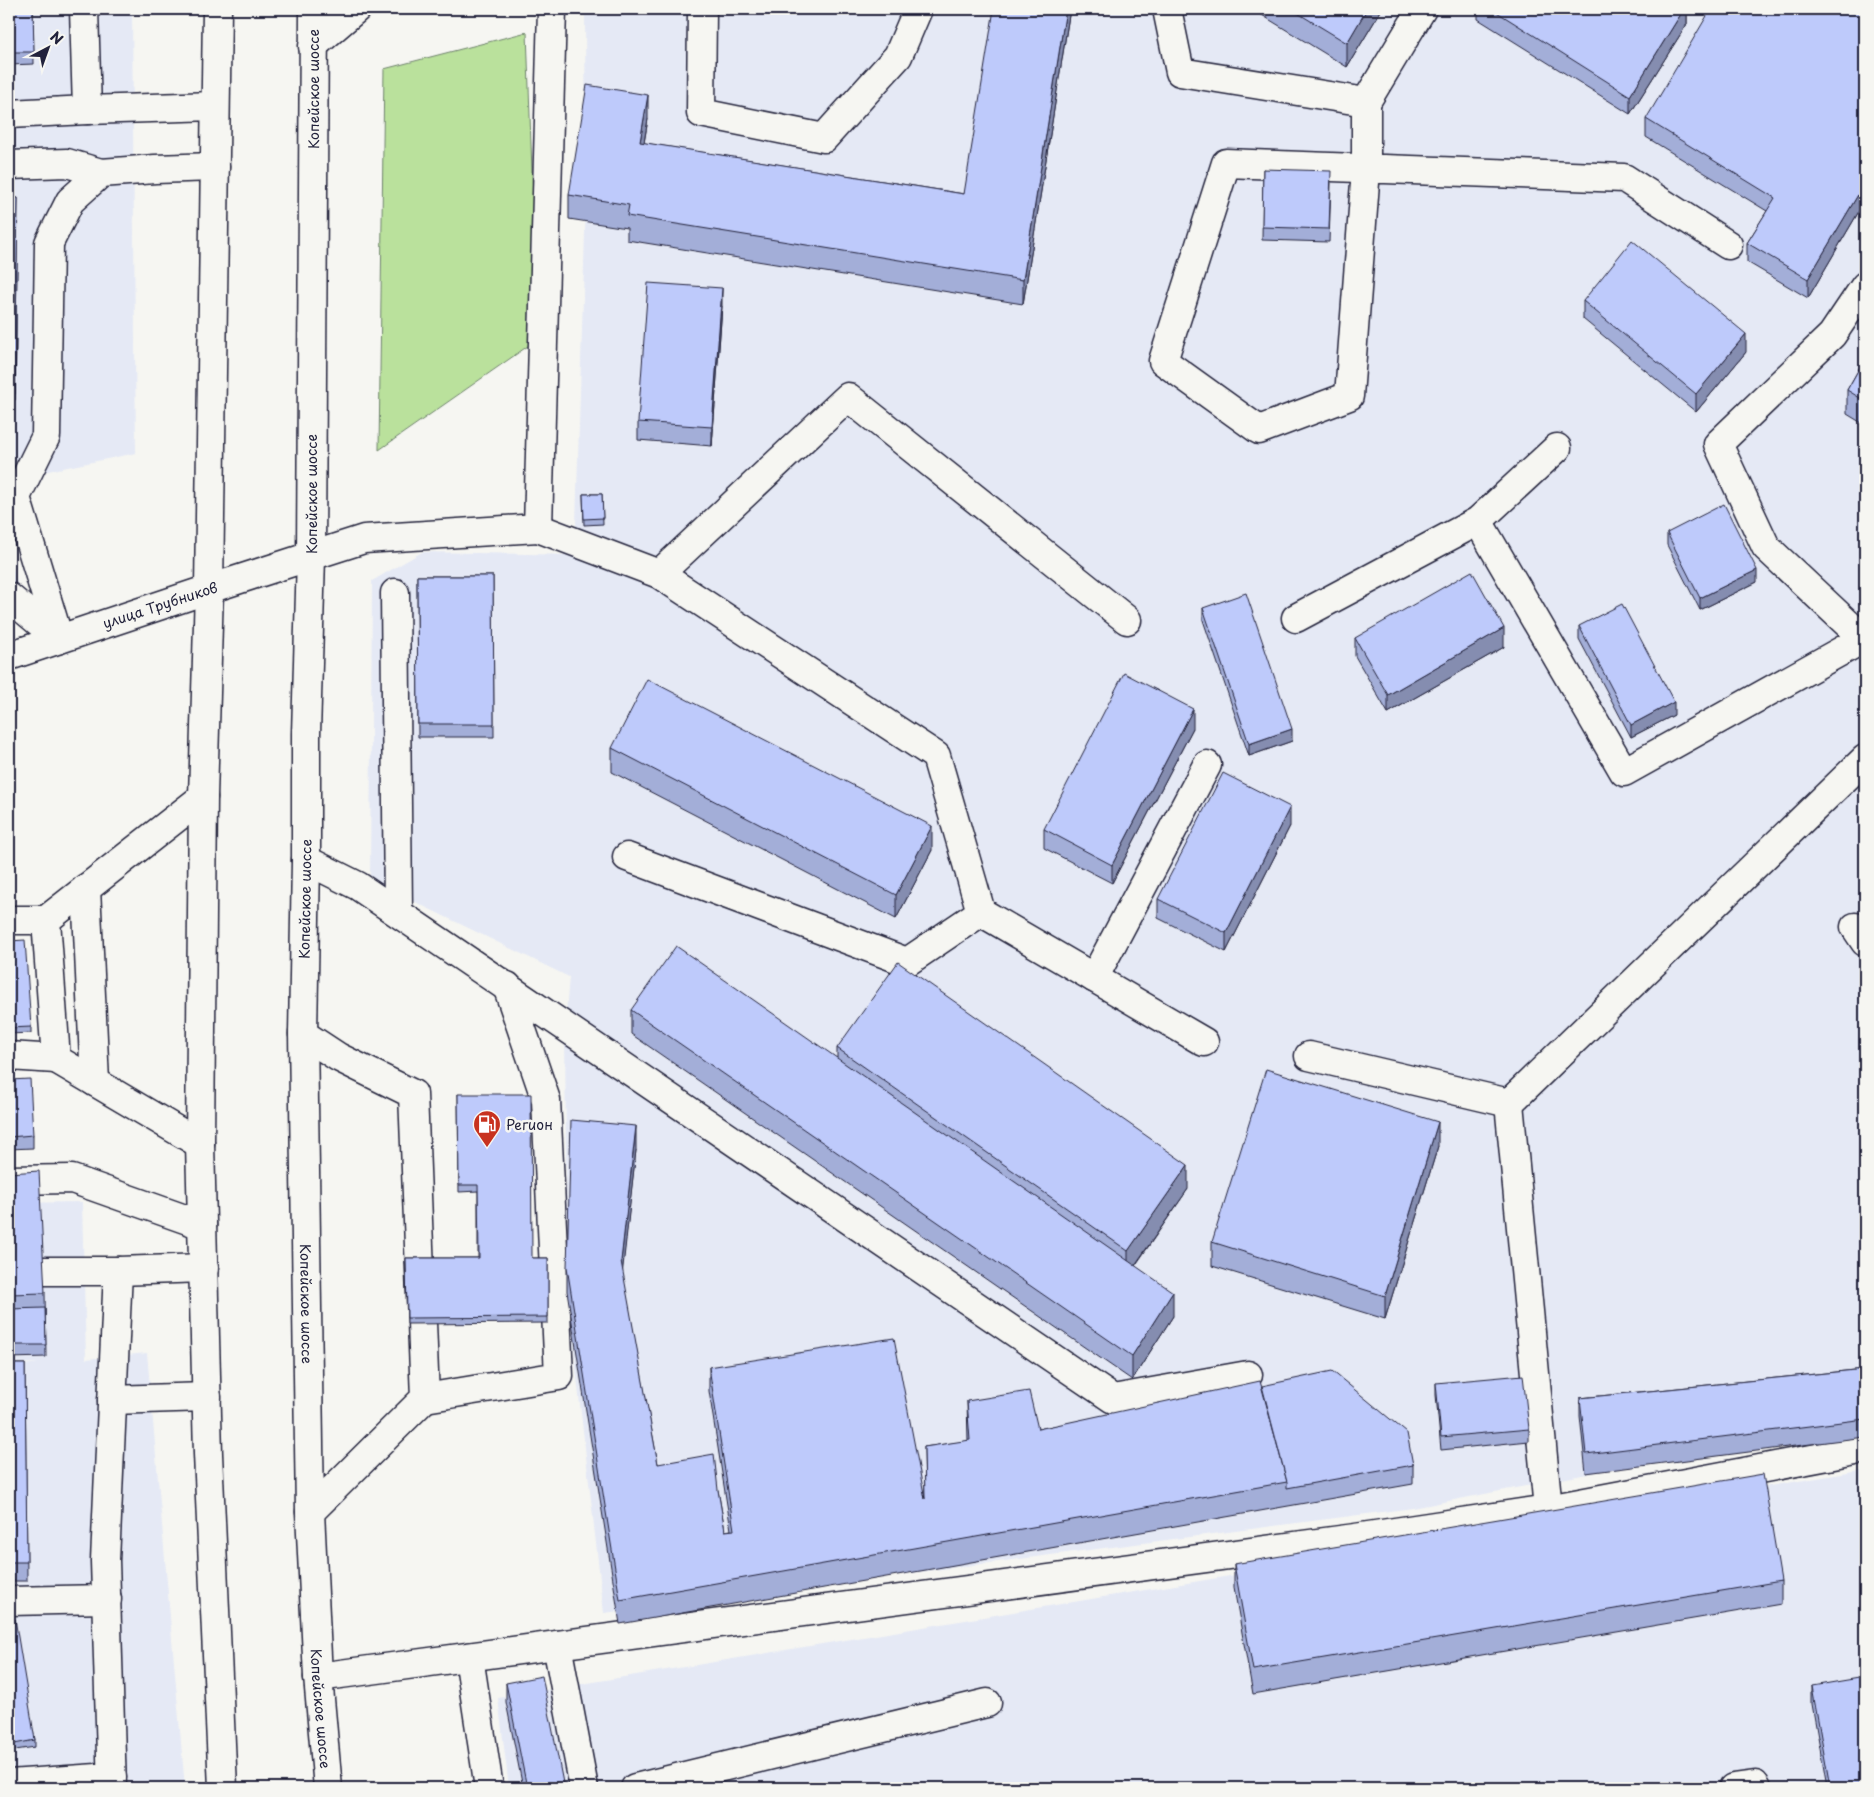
<svg xmlns="http://www.w3.org/2000/svg" width="1874" height="1797" font-family="'Playpen Sans',sans-serif">
	<rect width="100%" height="100%" fill="#f6f6f2"/>
	<filter id="ink" filterUnits="userSpaceOnUse"><feTurbulence type="fractalNoise" baseFrequency=".02" numOctaves="2"/><feDisplacementMap in="SourceGraphic" scale="10" xChannelSelector="R" yChannelSelector="G"/><feConvolveMatrix kernelMatrix="1 2 1 2 8 2 1 2 1" color-interpolation-filters="sRGB"/></filter>
	<g filter="url(#ink)">
		<g fill="#e5e9f5">
			<path d="M 9,9 L 132,9 L 136,453 L 9,479 Z"/>
			<path d="M 585,9 L 1865,9 L 1865,1420 L 1413,1508 L 604,1613 L 567,1291 L 565,1025 L 569,977 L 370,880 L 372,581 L 422,552 L 575,555 L 586,199 Z"/>
			<path d="M 9,554 L 21,597 L 9,602 Z"/>
			<path d="M 82,1202 L 86,1359 L 147,1353 L 185,1788 L 9,1788 L 9,1367 L 38,1363 L 9,1364 L 9,1203 Z"/>
			<path d="M 1865,1470 L 1865,1788 L 509,1788 L 498,1698 Z"/>
		</g>
		<path fill="#bae19c" stroke="#6e826c" d="M 527,32 L 538,339 L 379,450 L 384,69 Z"/>
		<g fill="none" stroke-linecap="round" stroke-linejoin="round">
			<g stroke="#22223b" stroke-width="31">
				<g id="minor">
					<path d="M 84,9 L 87,110 L 215,106"/>
					<path d="M 702,9 L 701,113 L 824,138 L 898,56 L 918,9"/>
					<path d="M 1167,9 L 1180,72 L 1366,102 L 1422,9"/>
					<path d="M 313,46 L 356,9"/>
					<path d="M 1366,102 L 1366,169 L 1349,396 L 1259,430 L 1163,361 L 1226,163 L 1624,178 L 1728,245"/>
					<path d="M 9,114 L 87,110"/>
					<path d="M 9,165 L 67,163 L 101,173"/>
					<path d="M 1865,286 L 1832,335 L 1718,444 L 1766,547 L 1865,640"/>
					<path d="M 1478,521 L 1624,772 L 1863,639"/>
					<path d="M 538,528 L 552,9"/>
					<path d="M 311,556 L 364,539 L 538,528 L 659,574 L 936,756 L 981,912 L 1204,1042"/>
					<path d="M 659,574 L 848,397 L 1127,620"/>
					<path d="M 395,593 L 398,912"/>
					<path d="M 9,597 L 59,639"/>
					<path d="M 1296,618 L 1478,521 L 1557,448"/>
					<path d="M 59,639 L 16,497 L 46,436 L 49,243 L 70,201 L 101,173 L 155,169 L 215,167"/>
					<path d="M 9,656 L 209,589"/>
					<path d="M 627,857 L 907,962 L 981,912"/>
					<path d="M 306,860 L 358,886 L 1113,1399 L 1248,1375"/>
					<path d="M 86,888 L 95,1082"/>
					<path d="M 9,920 L 46,920"/>
					<path d="M 1855,927 L 1865,942"/>
					<path d="M 1094,978 L 1207,765"/>
					<path d="M 303,1034 L 338,1057 L 413,1094 L 425,1398 L 310,1512"/>
					<path d="M 9,1056 L 56,1059"/>
					<path d="M 1309,1056 L 1509,1103 L 1865,759"/>
					<path d="M 1509,1103 L 1548,1509"/>
					<path d="M 200,1144 L 56,1059 L 46,920 L 203,797"/>
					<path d="M 9,1180 L 72,1179 L 202,1225"/>
					<path d="M 36,1271 L 118,1271 L 204,1268"/>
					<path d="M 425,1398 L 559,1376 L 546,1100 L 507,986"/>
					<path d="M 112,1400 L 207,1397"/>
					<path d="M 9,1601 L 107,1599"/>
					<path d="M 557,1645 L 584,1788"/>
					<path d="M 469,1657 L 489,1788"/>
					<path d="M 318,1677 L 1355,1538 L 1548,1509 L 1865,1449"/>
					<path d="M 9,1784 L 112,1777"/>
					<path d="M 112,1788 L 105,1561 L 118,1271"/>
					<path d="M 635,1788 L 987,1703"/>
					<path d="M 1733,1788 L 1755,1785 L 1757,1788"/>
				</g>
			</g>
			<g stroke="#22223b" stroke-width="31">
				<g id="major">
					<path d="M 217,9 L 209,589 L 203,797 L 200,1144 L 208,1454 L 223,1788"/>
					<path id="s1" d="M 314,9 L 311,556 L 306,734 L 306,860 L 303,1034 L 310,1512 L 318,1677 L 328,1788"/>
					<path d="M 209,589 L 311,556"/>
				</g>
			</g>
			<use href="#minor" stroke="#f6f6f2" stroke-width="28"/>
			<use href="#major" stroke="#f6f6f2" stroke-width="28"/>
		</g>
		<g fill="#a3aed8" stroke="#22223b">
			<path d="M 9,9 L 33,9 L 34,64 L 9,65 Z"/>
			<path d="M 1070,9 L 1023,304 L 627,240 L 627,228 L 569,219 L 569,195 L 648,119 L 644,143 L 964,194 Z"/>
			<path d="M 1252,9 L 1382,9 L 1347,67 Z"/>
			<path d="M 1478,9 L 1687,9 L 1687,24 L 1630,114 L 1478,19 Z"/>
			<path d="M 1865,9 L 1865,201 L 1808,298 L 1747,262 L 1747,243 L 1767,211 L 1646,137 L 1646,119 Z"/>
			<path d="M 1263,169 L 1331,183 L 1329,242 L 1262,240 Z"/>
			<path d="M 9,198 L 18,198 L 15,400 L 9,400 Z"/>
			<path d="M 1583,301 L 1746,352 L 1696,412 L 1583,319 Z"/>
			<path d="M 722,306 L 712,446 L 638,440 L 638,422 Z"/>
			<path d="M 1865,358 L 1865,425 L 1847,414 L 1847,390 Z"/>
			<path d="M 583,494 L 602,494 L 603,524 L 584,525 Z"/>
			<path d="M 1667,533 L 1757,582 L 1700,610 L 1667,545 Z"/>
			<path d="M 417,576 L 493,576 L 494,737 L 418,737 Z"/>
			<path d="M 1203,608 L 1292,741 L 1249,756 L 1203,620 Z"/>
			<path d="M 1579,626 L 1674,715 L 1631,737 L 1579,639 Z"/>
			<path d="M 1355,638 L 1504,647 L 1388,713 L 1355,656 Z"/>
			<path d="M 1193,728 L 1112,883 L 1044,848 L 1044,829 Z"/>
			<path d="M 612,748 L 932,850 L 896,919 L 612,772 Z"/>
			<path d="M 1290,826 L 1226,952 L 1158,918 L 1158,899 Z"/>
			<path d="M 9,941 L 31,1027 L 31,1033 L 9,1034 Z"/>
			<path d="M 631,1010 L 837,1058 L 837,1048 L 1188,1189 L 1135,1266 L 1173,1316 L 1132,1380 L 631,1034 Z"/>
			<path d="M 9,1080 L 33,1135 L 33,1148 L 9,1149 Z"/>
			<path d="M 458,1094 L 532,1258 L 548,1258 L 548,1323 L 407,1324 L 406,1258 L 478,1258 L 478,1191 L 459,1192 Z"/>
			<path d="M 1438,1146 L 1385,1319 L 1212,1266 L 1212,1242 Z"/>
			<path d="M 636,1150 L 622,1271 L 658,1464 L 718,1490 L 725,1531 L 731,1530 L 709,1391 L 709,1367 L 925,1496 L 924,1447 L 968,1441 L 967,1401 L 1038,1429 L 1262,1386 L 1413,1465 L 1413,1484 L 620,1624 L 567,1291 L 567,1267 Z"/>
			<path d="M 9,1173 L 45,1293 L 46,1357 L 9,1358 Z"/>
			<path d="M 9,1364 L 25,1364 L 27,1581 L 9,1581 Z"/>
			<path d="M 1865,1369 L 1865,1437 L 1586,1473 L 1580,1416 L 1580,1398 Z"/>
			<path d="M 1436,1383 L 1529,1429 L 1529,1441 L 1441,1450 L 1436,1395 Z"/>
			<path d="M 1234,1564 L 1781,1581 L 1781,1604 L 1253,1694 L 1234,1588 Z"/>
			<path d="M 9,1620 L 35,1740 L 35,1747 L 9,1751 Z"/>
			<path d="M 506,1683 L 564,1788 L 523,1788 L 506,1702 Z"/>
			<path d="M 1812,1686 L 1865,1788 L 1827,1788 L 1812,1704 Z"/>
		</g>
		<g fill="#858db0" stroke="#22223b">
			<path d="M 1066,9 L 1070,9 L 1023,304 L 1023,280 Z"/>
			<path d="M 1367,9 L 1382,9 L 1347,67 L 1347,43 Z"/>
			<path d="M 1684,9 L 1687,9 L 1687,24 L 1630,114 L 1630,96 Z"/>
			<path d="M 648,95 L 648,119 L 640,166 L 640,142 Z"/>
			<path d="M 1865,183 L 1865,201 L 1808,298 L 1808,279 Z"/>
			<path d="M 722,288 L 722,306 L 712,446 L 712,427 Z"/>
			<path d="M 1746,334 L 1746,352 L 1696,412 L 1696,394 Z"/>
			<path d="M 1757,570 L 1757,582 L 1700,610 L 1700,598 Z"/>
			<path d="M 1504,628 L 1504,647 L 1388,713 L 1388,695 Z"/>
			<path d="M 1674,702 L 1674,715 L 1631,737 L 1631,725 Z"/>
			<path d="M 1193,709 L 1193,728 L 1112,883 L 1112,865 Z"/>
			<path d="M 1292,729 L 1292,741 L 1249,756 L 1249,744 Z"/>
			<path d="M 1290,807 L 1290,826 L 1226,952 L 1226,933 Z"/>
			<path d="M 932,826 L 932,850 L 896,919 L 896,895 Z"/>
			<path d="M 1438,1122 L 1438,1146 L 1385,1319 L 1385,1296 Z"/>
			<path d="M 636,1126 L 636,1150 L 621,1285 L 621,1261 Z"/>
			<path d="M 1188,1165 L 1188,1189 L 1128,1275 L 1128,1251 Z"/>
			<path d="M 1173,1292 L 1173,1316 L 1132,1380 L 1132,1356 Z"/>
		</g>
		<g fill="#becafb" stroke="#22223b">
			<path d="M 9,9 L 33,9 L 34,52 L 9,52 Z"/>
			<path d="M 994,9 L 1066,9 L 1023,280 L 627,216 L 629,205 L 569,195 L 587,85 L 648,95 L 640,142 L 964,194 Z"/>
			<path d="M 1291,9 L 1367,9 L 1347,43 Z"/>
			<path d="M 1492,9 L 1684,9 L 1630,96 Z"/>
			<path d="M 1711,9 L 1865,9 L 1865,183 L 1808,279 L 1747,243 L 1775,198 L 1646,119 Z"/>
			<path d="M 1263,169 L 1331,171 L 1329,229 L 1262,227 Z"/>
			<path d="M 9,198 L 18,198 L 15,394 L 9,394 Z"/>
			<path d="M 1632,240 L 1746,334 L 1696,394 L 1583,301 Z"/>
			<path d="M 648,283 L 722,288 L 712,427 L 638,422 Z"/>
			<path d="M 1865,358 L 1865,401 L 1847,390 Z"/>
			<path d="M 583,494 L 602,494 L 603,518 L 584,519 Z"/>
			<path d="M 1724,504 L 1757,570 L 1700,598 L 1667,533 Z"/>
			<path d="M 1472,571 L 1504,628 L 1388,695 L 1355,638 Z"/>
			<path d="M 417,576 L 493,576 L 494,724 L 418,724 Z"/>
			<path d="M 1246,593 L 1292,729 L 1249,744 L 1203,608 Z"/>
			<path d="M 1622,604 L 1674,702 L 1631,725 L 1579,626 Z"/>
			<path d="M 1124,673 L 1193,709 L 1112,865 L 1044,829 Z"/>
			<path d="M 647,679 L 932,826 L 896,895 L 612,748 Z"/>
			<path d="M 1223,773 L 1290,807 L 1226,933 L 1158,899 Z"/>
			<path d="M 25,940 L 31,1027 L 9,1028 L 9,941 Z"/>
			<path d="M 676,946 L 1173,1292 L 1132,1356 L 631,1010 Z"/>
			<path d="M 898,962 L 1188,1165 L 1128,1251 L 837,1048 Z"/>
			<path d="M 1266,1069 L 1438,1122 L 1385,1296 L 1212,1242 Z"/>
			<path d="M 30,1079 L 33,1135 L 9,1137 L 9,1080 Z"/>
			<path d="M 458,1094 L 531,1094 L 532,1258 L 548,1258 L 548,1317 L 407,1318 L 406,1258 L 479,1258 L 478,1185 L 459,1185 Z"/>
			<path d="M 571,1120 L 636,1126 L 621,1261 L 658,1464 L 714,1454 L 718,1490 L 725,1531 L 734,1530 L 709,1367 L 894,1338 L 925,1499 L 924,1447 L 970,1440 L 967,1401 L 1029,1391 L 1038,1429 L 1260,1381 L 1287,1482 L 620,1600 L 567,1267 Z"/>
			<path d="M 39,1171 L 45,1293 L 9,1294 L 9,1173 Z"/>
			<path d="M 45,1308 L 46,1345 L 9,1345 L 9,1309 Z"/>
			<path d="M 9,1364 L 25,1364 L 27,1562 L 9,1562 Z"/>
			<path d="M 1865,1369 L 1865,1419 L 1586,1454 L 1580,1398 Z"/>
			<path d="M 1332,1371 L 1407,1433 L 1413,1465 L 1287,1488 L 1287,1482 L 1262,1386 Z"/>
			<path d="M 1523,1375 L 1529,1429 L 1441,1437 L 1436,1383 Z"/>
			<path d="M 1763,1474 L 1781,1581 L 1253,1670 L 1234,1564 Z"/>
			<path d="M 15,1619 L 35,1740 L 9,1745 L 9,1620 Z"/>
			<path d="M 542,1676 L 564,1788 L 527,1788 L 506,1683 Z"/>
			<path d="M 1865,1677 L 1865,1788 L 1830,1788 L 1812,1686 Z"/>
		</g>
	</g>
	<defs>
		<g id="fuel-pin" transform="scale(1.4375)"><path d="M0 17L-7.5 6A9.5 9.5 0 1 1 7.5 6Z" fill="#c8321e" stroke="#f6f6f2"/><path d="M-5.5-6h7V0h2V4h1.3V-2.5L3-4.5l.8-.8L6-3V5H2.5V1h-1V6h-7ZM-4.2-4.7v3.2H.2V-4.7Z" fill="#fff"/></g>
	</defs>
	<g fill-rule="evenodd">
		<use href="#fuel-pin" x="487" y="1124"/>
	</g>
	<g text-anchor="middle" dominant-baseline="central" stroke-width="5" stroke-linejoin="round" paint-order="stroke">
		<g font-size="14" fill="#22223b" stroke="#f6f6f2">
			<text transform="translate(313 89) rotate(-90)">Копейское шоссе</text>
			<text transform="translate(311 494) rotate(-90)">Копейское шоссе</text>
			<text transform="translate(160 605) rotate(-18)">улица Трубников</text>
			<text transform="translate(305 899) rotate(-89)">Копейское шоссе</text>
			<text stroke="none"><textPath href="#s1" startOffset="1295">Копейское шоссе</textPath></text>
			<text stroke="none"><textPath href="#s1" startOffset="1700">Копейское шоссе</textPath></text>
		</g>
		<g font-size="14" fill="#22223b" stroke="#f6f6f2" text-anchor="start">
			<text x="506" y="1124">Регион</text>
		</g>
	</g>
	<rect width="1874" height="1797" fill="none" stroke="#f6f6f2" stroke-width="30"/>
	<rect x="15" y="15" width="1844" height="1767" fill="none" stroke="#22223b" stroke-width="2" filter="url(#ink)"/>
	<g transform="translate(48 48) rotate(41)" stroke="#f6f6f2" stroke-width="4" paint-order="stroke">
	<path d="M0-4L9 19L0 12L-9 19Z" fill="#22223b"/>
	<text y="-8" font-size="14" font-weight="bold" text-anchor="middle" fill="#22223b">N</text>
	</g>
</svg>
